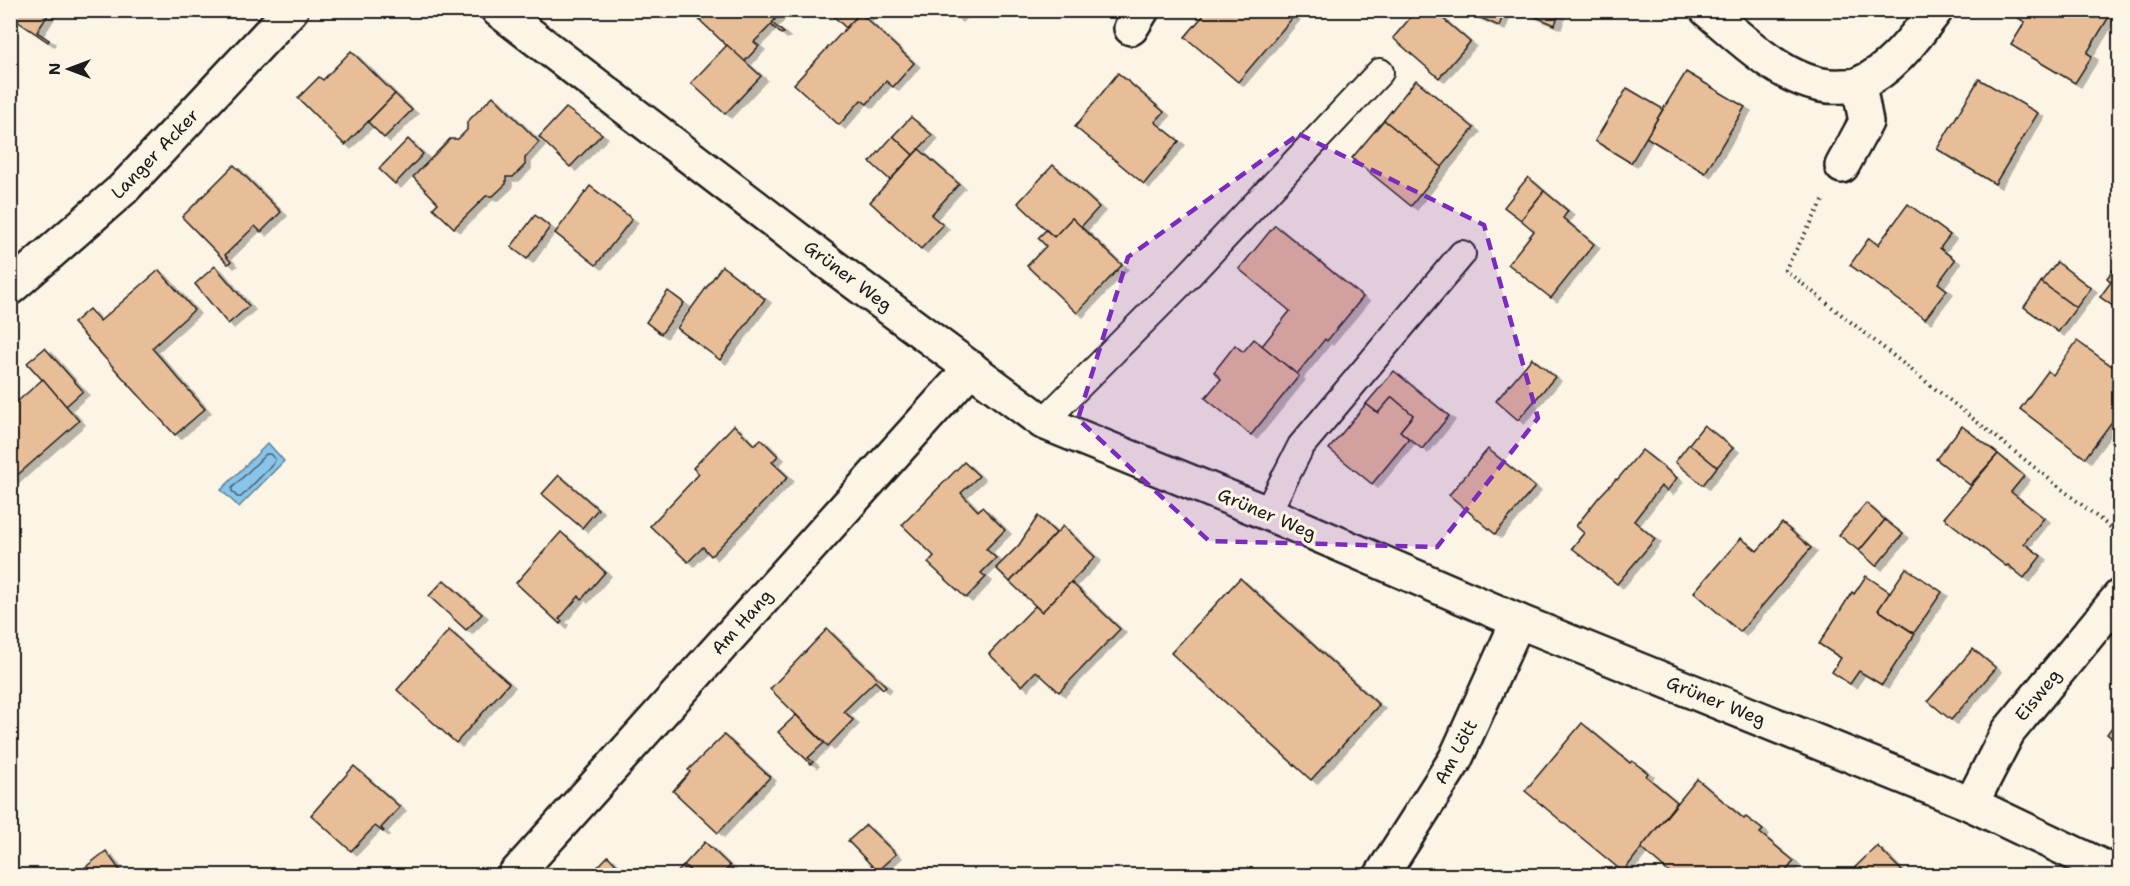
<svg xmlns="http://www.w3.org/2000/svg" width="2130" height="886" font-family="'Shantell Sans',sans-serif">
	<defs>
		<filter id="shadow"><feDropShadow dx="6" dy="4" stdDeviation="0" flood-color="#0004"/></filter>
	</defs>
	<rect width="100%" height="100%" fill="#fcf5e5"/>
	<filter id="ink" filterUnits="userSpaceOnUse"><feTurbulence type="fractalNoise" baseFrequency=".0167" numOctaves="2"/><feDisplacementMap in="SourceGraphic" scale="12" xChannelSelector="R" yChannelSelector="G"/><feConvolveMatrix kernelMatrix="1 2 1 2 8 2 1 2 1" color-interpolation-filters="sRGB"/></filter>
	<g filter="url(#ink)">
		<path fill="#89c4e9" stroke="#5d8197" stroke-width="1.5" d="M 268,443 L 284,461 L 239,507 L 221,490 Z"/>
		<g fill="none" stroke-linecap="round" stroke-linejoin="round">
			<path stroke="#485f6e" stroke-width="1.5" d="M 266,454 L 270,454 L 275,459 L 274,463 L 241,497 L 237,497 L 232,491 L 232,488 Z"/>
		</g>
		<g fill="#e8be98" stroke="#1c1c1c" stroke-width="1.5" filter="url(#shadow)">
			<path d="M 10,10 L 51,10 L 37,32 L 49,40 L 48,42 L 10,16 Z"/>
			<path d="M 689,10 L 783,10 L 772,23 L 784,33 L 781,34 L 771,25 L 754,42 L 759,46 L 744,62 Z"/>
			<path d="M 827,10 L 872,10 L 865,18 L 860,13 L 846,28 Z"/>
			<path d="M 948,10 L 964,10 L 956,18 Z"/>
			<path d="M 1208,10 L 1288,10 L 1294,16 L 1238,82 L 1185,37 Z"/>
			<path d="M 1417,10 L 1433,10 L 1470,42 L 1439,78 L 1393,38 Z"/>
			<path d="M 1463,10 L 1505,10 L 1499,26 Z"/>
			<path d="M 1520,10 L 1560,10 L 1555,25 Z"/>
			<path d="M 2014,10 L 2102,10 L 2110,15 L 2087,53 L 2092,56 L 2075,83 L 2011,45 L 2025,22 L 2012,14 Z"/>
			<path d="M 860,13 L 914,63 L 893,87 L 886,81 L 867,104 L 861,100 L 839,125 L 794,84 Z"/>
			<path d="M 727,45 L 761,76 L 725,114 L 691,83 Z"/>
			<path d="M 351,51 L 395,94 L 345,145 L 298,98 L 319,77 L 323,80 Z"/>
			<path d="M 1686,72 L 1745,107 L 1705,173 L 1646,137 Z"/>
			<path d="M 1118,73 L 1164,112 L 1155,122 L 1179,141 L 1144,184 L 1075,127 Z"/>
			<path d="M 1979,79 L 2038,113 L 1995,184 L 1937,149 Z"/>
			<path d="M 1416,80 L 1474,128 L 1442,167 L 1384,120 Z"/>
			<path d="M 1627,88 L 1663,109 L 1631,163 L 1595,141 Z"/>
			<path d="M 395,94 L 412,110 L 384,138 L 368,122 Z"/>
			<path d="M 493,96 L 539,142 L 525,158 L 525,165 L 513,177 L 506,177 L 506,184 L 493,196 L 486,196 L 454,228 L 433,208 L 438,203 L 413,177 L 450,139 L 458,139 L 467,130 L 467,122 Z"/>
			<path d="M 566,108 L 602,134 L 570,167 L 539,137 Z"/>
			<path d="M 911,117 L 932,135 L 913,155 L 893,136 Z"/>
			<path d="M 1384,120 L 1442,167 L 1411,206 L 1352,158 Z"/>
			<path d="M 893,136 L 913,155 L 890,180 L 870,162 Z"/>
			<path d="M 408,139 L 423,154 L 395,184 L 379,169 Z"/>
			<path d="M 919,149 L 959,184 L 931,215 L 943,225 L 921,249 L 870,202 Z"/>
			<path d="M 234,165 L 281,212 L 261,232 L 255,226 L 225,255 L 231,262 L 228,264 L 182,217 Z"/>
			<path d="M 1053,165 L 1099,207 L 1081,227 L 1072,218 L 1054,237 L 1018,203 Z"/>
			<path d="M 1528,177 L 1544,191 L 1521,220 L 1504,207 Z"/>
			<path d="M 590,186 L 632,219 L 596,265 L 555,233 Z"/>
			<path d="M 1544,191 L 1568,211 L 1563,218 L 1594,244 L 1551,298 L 1508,264 L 1534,231 L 1521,220 Z"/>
			<path d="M 1908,204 L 1950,235 L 1940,248 L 1955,260 L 1938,283 L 1947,290 L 1925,319 L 1850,265 L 1869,238 L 1878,245 Z"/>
			<path d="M 535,215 L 550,227 L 527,259 L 511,247 Z"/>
			<path d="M 1072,218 L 1122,265 L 1077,313 L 1027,266 L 1046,246 L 1038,238 L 1046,230 L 1054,237 Z"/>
			<path d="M 1275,225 L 1363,297 L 1327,341 L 1325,339 L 1297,374 L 1262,346 L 1290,311 L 1239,269 Z"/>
			<path d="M 2120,261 L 2120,311 L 2100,297 L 2111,282 L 2107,278 Z"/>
			<path d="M 2057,262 L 2091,288 L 2076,308 L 2041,282 Z"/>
			<path d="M 215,266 L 249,306 L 228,324 L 195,284 Z"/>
			<path d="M 722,266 L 765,299 L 720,360 L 677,328 Z"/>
			<path d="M 159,270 L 194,310 L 152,348 L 205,409 L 175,435 L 73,323 L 89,309 L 100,321 Z"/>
			<path d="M 2041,282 L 2076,308 L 2058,332 L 2024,307 Z"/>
			<path d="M 668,291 L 684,303 L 661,334 L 646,322 Z"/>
			<path d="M 1254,339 L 1299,376 L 1251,435 L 1205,398 L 1221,379 L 1214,372 L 1235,345 L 1243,352 Z"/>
			<path d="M 2077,341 L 2120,372 L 2120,411 L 2085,458 L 2020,409 L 2048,371 L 2053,375 Z"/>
			<path d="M 45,348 L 83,391 L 66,406 L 27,363 Z"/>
			<path d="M 1532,358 L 1555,377 L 1518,420 L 1496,401 Z"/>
			<path d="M 1394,371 L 1449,416 L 1422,449 L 1400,431 L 1413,415 L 1392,397 L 1378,413 L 1366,404 Z"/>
			<path d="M 43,379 L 79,421 L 13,479 L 10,476 L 10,408 Z"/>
			<path d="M 1392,397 L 1413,415 L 1400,431 L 1409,439 L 1372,484 L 1329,449 L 1366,404 L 1378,413 Z"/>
			<path d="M 734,425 L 754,445 L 761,439 L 778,456 L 772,462 L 788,477 L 711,556 L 703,547 L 688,562 L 650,526 L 699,474 L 693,468 Z"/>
			<path d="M 1704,425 L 1733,448 L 1717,467 L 1689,444 Z"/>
			<path d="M 1962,426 L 1998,454 L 1970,485 L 1936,459 Z"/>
			<path d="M 1689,444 L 1717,467 L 1703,485 L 1675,462 Z"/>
			<path d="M 1488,449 L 1535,487 L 1495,534 L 1449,495 Z"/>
			<path d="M 1642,450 L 1677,478 L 1667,491 L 1661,486 L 1634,521 L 1655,539 L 1617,584 L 1572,548 L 1584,533 L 1576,526 L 1599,497 L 1616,479 L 1617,480 Z"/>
			<path d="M 1998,454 L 2024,476 L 2011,492 L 2044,518 L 2024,543 L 2041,556 L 2024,578 L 2008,565 L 2006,566 L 1944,518 Z"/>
			<path d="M 964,462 L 979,476 L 961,493 L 978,511 L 982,507 L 1005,530 L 986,549 L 996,558 L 981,573 L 986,577 L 966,598 L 928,563 L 934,556 L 902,525 Z"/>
			<path d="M 559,475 L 598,509 L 582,528 L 542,494 Z"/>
			<path d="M 1866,503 L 1885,520 L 1859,551 L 1839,535 Z"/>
			<path d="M 1038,516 L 1056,533 L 1010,582 L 996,568 L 1019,545 Z"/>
			<path d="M 1885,520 L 1903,534 L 1876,566 L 1859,551 Z"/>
			<path d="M 1782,523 L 1811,548 L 1740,632 L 1694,592 L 1741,538 L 1757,551 Z"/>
			<path d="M 1063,526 L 1095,557 L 1042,612 L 1010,582 Z"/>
			<path d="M 561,532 L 605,572 L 582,599 L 579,596 L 559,619 L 562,621 L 560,624 L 516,583 Z"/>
			<path d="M 1906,568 L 1942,592 L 1914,633 L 1878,610 Z"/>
			<path d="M 1866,576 L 1890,592 L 1878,610 L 1915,634 L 1882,685 L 1859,671 L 1850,684 L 1832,672 L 1841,658 L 1819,644 L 1852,592 L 1854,594 Z"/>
			<path d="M 1240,578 L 1379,705 L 1311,780 L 1171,653 Z"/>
			<path d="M 444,580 L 482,614 L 466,630 L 429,596 Z"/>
			<path d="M 1071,582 L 1120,629 L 1059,692 L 1036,671 L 1022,686 L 989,654 L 1035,606 L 1042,612 Z"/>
			<path d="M 827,629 L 886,686 L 883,689 L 875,681 L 844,711 L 853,720 L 828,746 L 770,689 Z"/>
			<path d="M 449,630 L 509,683 L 456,743 L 397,690 Z"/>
			<path d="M 1973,649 L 1996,668 L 1951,720 L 1928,701 Z"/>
			<path d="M 796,715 L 824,743 L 808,758 L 813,762 L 811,764 L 778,732 Z"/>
			<path d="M 2120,716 L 2120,744 L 2107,734 Z"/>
			<path d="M 1582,723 L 1630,763 L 1632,761 L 1648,773 L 1646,776 L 1677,802 L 1623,872 L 1525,791 Z"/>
			<path d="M 724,735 L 770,777 L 718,833 L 673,791 L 690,772 L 688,770 Z"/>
			<path d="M 354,766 L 400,807 L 381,828 L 384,831 L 383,832 L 375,826 L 351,851 L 311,815 Z"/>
			<path d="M 1697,779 L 1744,819 L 1746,817 L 1763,830 L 1760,833 L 1794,861 L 1782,876 L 1673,876 L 1641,848 Z"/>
			<path d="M 866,825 L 896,854 L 877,871 L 848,841 Z"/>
			<path d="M 705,842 L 730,866 L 721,876 L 695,876 L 684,865 Z"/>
			<path d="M 1877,846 L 1902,871 L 1899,874 L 1901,876 L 1846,876 Z"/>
			<path d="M 106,851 L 124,876 L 74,876 Z"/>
			<path d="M 608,856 L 627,876 L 589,876 Z"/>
			<path d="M 684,865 L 695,876 L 674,876 Z"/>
		</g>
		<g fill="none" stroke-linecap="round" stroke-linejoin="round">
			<g stroke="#1c1c1c" stroke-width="30">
				<g id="lane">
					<path d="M 1043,422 L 1189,275 L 1380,72"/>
					<path d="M 1267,513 L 1301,446 L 1462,254"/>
				</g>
			</g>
			<g stroke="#1c1c1c" stroke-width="38">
				<g id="street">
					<path d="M 1707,10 C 1744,41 1792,91 1843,86 C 1849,86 1856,86 1861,83 C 1893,69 1915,37 1936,10"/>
					<path d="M 1131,28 L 1142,10"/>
					<path d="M 1842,166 L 1866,122 L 1859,85"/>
					<path d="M 10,288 L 123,189 L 291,10"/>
					<path d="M 1971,804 L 2008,732 L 2120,596"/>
					<path d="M 514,876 L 971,368"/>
					<path d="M 1381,876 L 1455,760 L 1518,621"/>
				</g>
			</g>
			<g stroke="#1c1c1c" stroke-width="38">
				<path id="secondary" d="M 498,10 L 834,267 L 1043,422 L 1267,513 L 1518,621 L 1971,804 L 2120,875"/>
			</g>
			<path stroke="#1c1c1c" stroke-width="4" stroke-dasharray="1.5 4.5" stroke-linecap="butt" d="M 1823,201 L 1785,270 L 2120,535"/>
			<use href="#lane" stroke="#fcf5e5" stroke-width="26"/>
			<use href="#street" stroke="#fcf5e5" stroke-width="33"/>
			<use href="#secondary" stroke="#fcf5e5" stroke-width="33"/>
		</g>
	</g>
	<path fill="#7b2cbf" fill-opacity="0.2" stroke="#7b2cbf" stroke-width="4.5" stroke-dasharray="12 8" stroke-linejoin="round" d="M 1299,134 L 1484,225 L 1538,418 L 1437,547 L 1209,541 L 1078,419 L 1128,257 Z"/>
	<g text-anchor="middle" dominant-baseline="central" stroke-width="6" stroke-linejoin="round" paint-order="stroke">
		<g font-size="18" fill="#1c1c1c" stroke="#fcf5e5">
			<text transform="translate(155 154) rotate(-46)">Langer Acker</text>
			<text transform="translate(848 276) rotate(37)">Grüner Weg</text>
			<text transform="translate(1267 514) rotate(23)">Grüner Weg</text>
			<text transform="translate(742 622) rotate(-48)">Am Hang</text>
			<text transform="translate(2038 695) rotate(-51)">Eisweg</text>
			<text transform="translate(1716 701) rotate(22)">Grüner Weg</text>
			<text transform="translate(1456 752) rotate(-62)">Am Lött</text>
		</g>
	</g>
	<rect width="2130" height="886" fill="none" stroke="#fcf5e5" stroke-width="36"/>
	<rect x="18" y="18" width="2094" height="850" fill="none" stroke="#1c1c1c" stroke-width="2" filter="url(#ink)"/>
	<g transform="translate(69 69) rotate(270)" stroke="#fcf5e5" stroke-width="4.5" paint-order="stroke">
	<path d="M0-4.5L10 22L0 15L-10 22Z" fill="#1c1c1c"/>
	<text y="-9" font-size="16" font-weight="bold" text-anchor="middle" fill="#1c1c1c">N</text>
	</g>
</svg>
